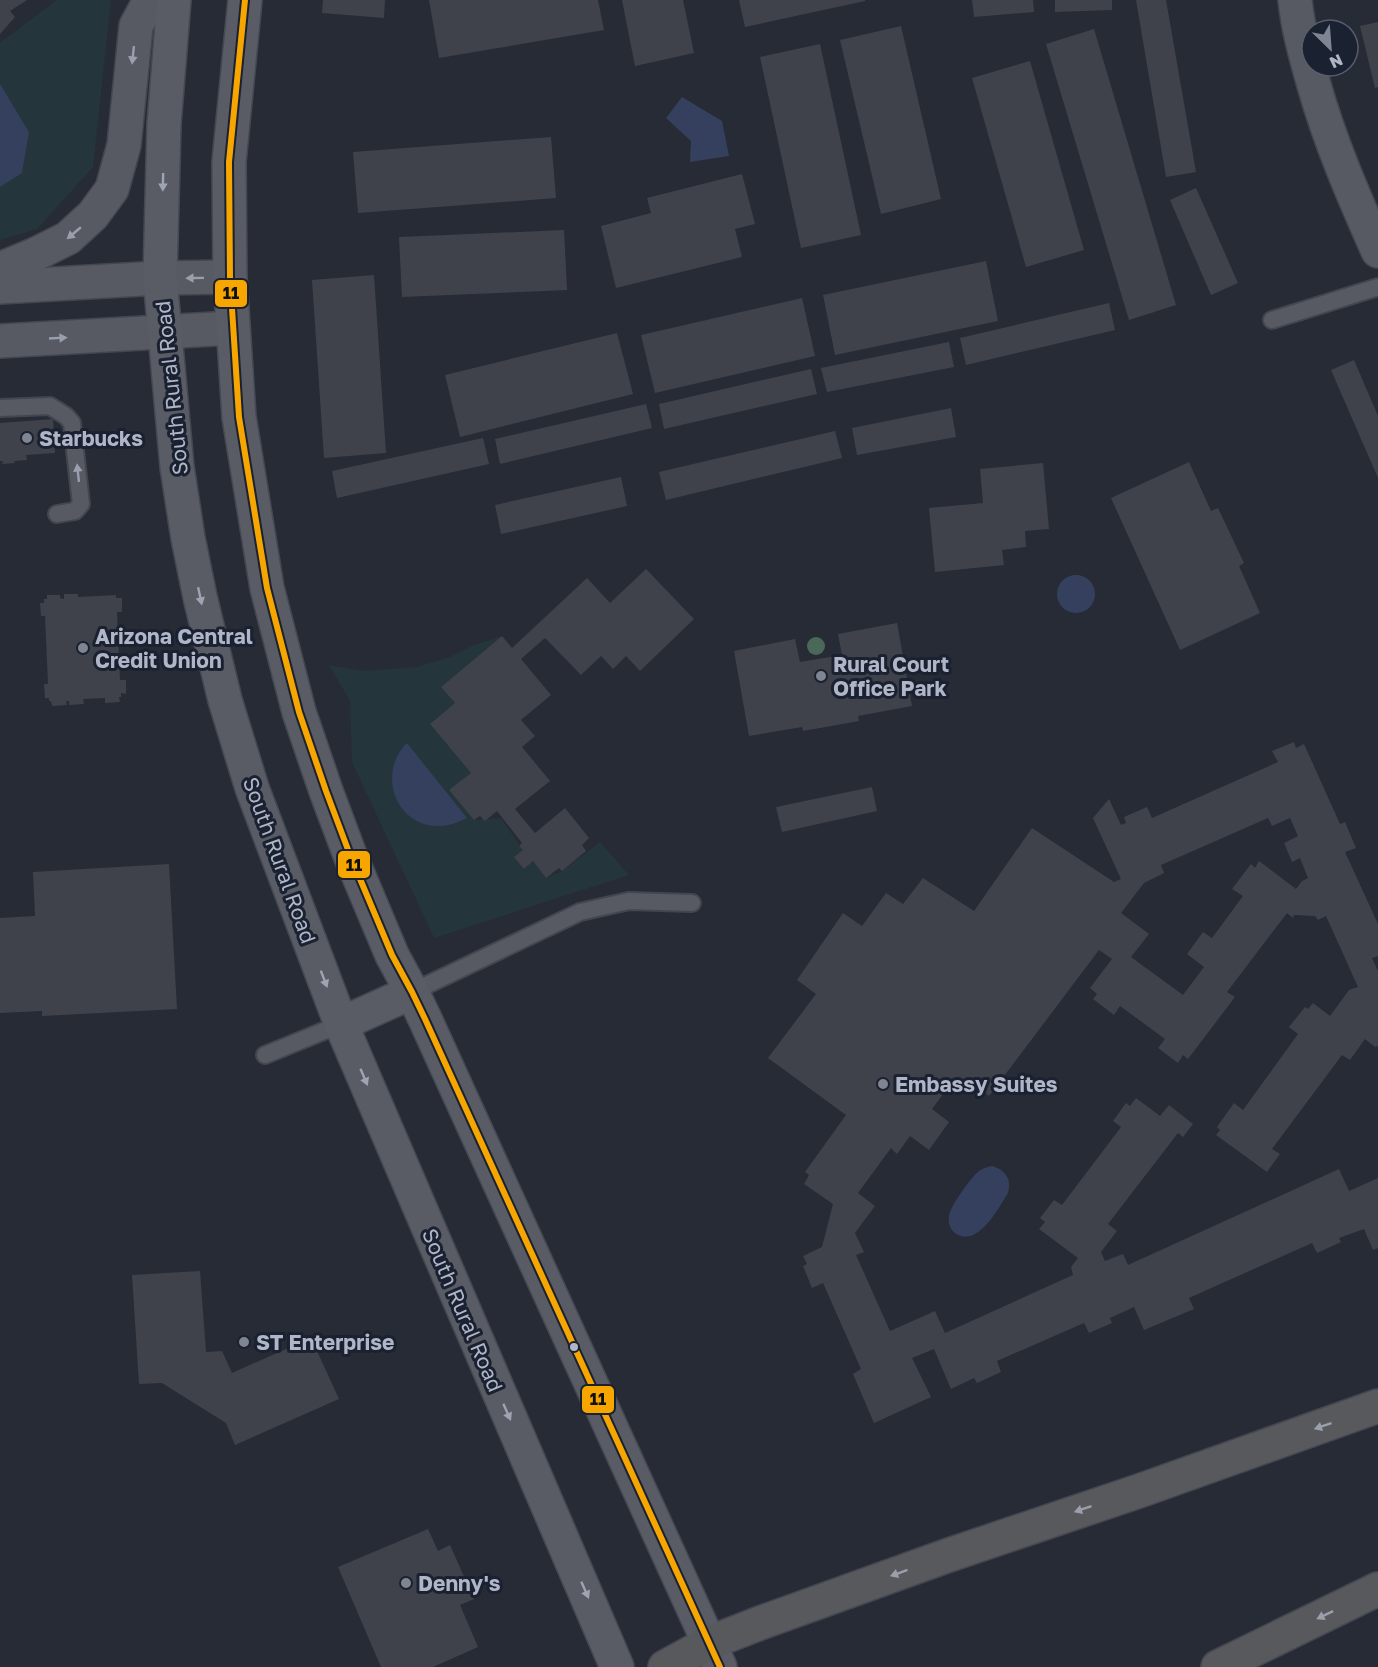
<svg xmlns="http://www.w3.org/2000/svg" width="1378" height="1667" font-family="'Golos Text',sans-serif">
	<rect width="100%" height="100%" fill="#272b35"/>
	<g fill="#24353b">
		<path d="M 57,0 L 111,0 L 93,167 L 37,229 L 0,240 L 0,43 Z"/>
		<path d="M 502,636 L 441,687 L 455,703 L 430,724 L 471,773 L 450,791 L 474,820 L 501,818 L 523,850 L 515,857 L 524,869 L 533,861 L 546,878 L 562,871 L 600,842 L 629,875 L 434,938 L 352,762 L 350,701 L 329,665 L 364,671 L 417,667 L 450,657 L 474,645 Z"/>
	</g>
	<g fill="#34405e">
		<path d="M 0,84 L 29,132 L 22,173 L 0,187 Z"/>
		<path d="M 682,97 L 722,121 L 729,156 L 690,162 L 691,141 L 666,118 Z"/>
		<circle cx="1076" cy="594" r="19"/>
		<path d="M 407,743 L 467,818 C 458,822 450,826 440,826 C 396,828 376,773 407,743 Z"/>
		<path d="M 992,1166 C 1006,1170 1012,1180 1008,1193 C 998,1209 977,1249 955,1233 C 950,1229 948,1223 949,1216 C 949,1208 972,1176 979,1171 C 984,1168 987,1167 992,1166 Z"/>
	</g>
	<g fill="#3f424b" fill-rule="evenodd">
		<path d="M 0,0 L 27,0 L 10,11 L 15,17 L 0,34 Z"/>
		<path d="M 323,0 L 385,0 L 384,18 L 322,13 Z"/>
		<path d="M 429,0 L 598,0 L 604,30 L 439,58 Z"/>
		<path d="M 622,0 L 683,0 L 694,53 L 635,66 Z"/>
		<path d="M 739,0 L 865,0 L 865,1 L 745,27 Z"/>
		<path d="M 972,0 L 1033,0 L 1034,12 L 974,17 Z"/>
		<path d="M 1055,0 L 1112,0 L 1112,10 L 1055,12 Z"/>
		<path d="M 1136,0 L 1166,0 L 1196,172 L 1166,177 Z"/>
		<path d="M 1378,22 L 1378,87 L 1375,88 L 1360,26 Z"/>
		<path d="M 901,26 L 941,199 L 881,214 L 840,40 Z"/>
		<path d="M 1094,29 L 1176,305 L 1129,320 L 1046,44 Z"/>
		<path d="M 820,44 L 861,235 L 801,248 L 760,57 Z"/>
		<path d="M 1030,61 L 1084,250 L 1026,267 L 972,78 Z"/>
		<path d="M 551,137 L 556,198 L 358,213 L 353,152 Z"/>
		<path d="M 742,174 L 755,224 L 735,229 L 742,257 L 616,288 L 601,226 L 651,213 L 647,198 Z"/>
		<path d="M 1196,188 L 1238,283 L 1211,295 L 1170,200 Z"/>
		<path d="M 564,230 L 567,290 L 402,297 L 399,237 Z"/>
		<path d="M 986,261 L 998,321 L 835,355 L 823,295 Z"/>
		<path d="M 374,275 L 386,453 L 324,458 L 312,280 Z"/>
		<path d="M 802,298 L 815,356 L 655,393 L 641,335 Z"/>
		<path d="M 1109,303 L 1115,330 L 966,365 L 960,338 Z"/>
		<path d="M 617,333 L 633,394 L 460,437 L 445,375 Z"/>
		<path d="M 949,342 L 954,367 L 827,392 L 821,368 Z"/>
		<path d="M 1354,360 L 1378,416 L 1378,478 L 1331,370 Z"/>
		<path d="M 811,369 L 817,394 L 664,429 L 659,404 Z"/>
		<path d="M 646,404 L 652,428 L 500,464 L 495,439 Z"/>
		<path d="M 951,408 L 956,437 L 857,455 L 852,428 Z"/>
		<path d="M 53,419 L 55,453 L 26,455 L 27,460 L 14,461 L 15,463 L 2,464 L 3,461 L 0,461 L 0,423 Z"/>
		<path d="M 835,431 L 842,458 L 666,500 L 659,472 Z"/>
		<path d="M 483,438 L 489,464 L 337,498 L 332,471 Z"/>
		<path d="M 1189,462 L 1211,511 L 1218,508 L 1244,563 L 1239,566 L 1260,613 L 1180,650 L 1111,498 Z"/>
		<path d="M 1043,463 L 1049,529 L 1025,531 L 1026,547 L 1002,550 L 1004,565 L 935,572 L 929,508 L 983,503 L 980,469 Z"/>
		<path d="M 621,477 L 627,506 L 501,534 L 495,505 Z"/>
		<path d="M 646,569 L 694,619 L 640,671 L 626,656 L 613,669 L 601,656 L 581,675 L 545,638 L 521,659 L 551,695 L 521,720 L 535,736 L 522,747 L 550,781 L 515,809 L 535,833 L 565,808 L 589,838 L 582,845 L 586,851 L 562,871 L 559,868 L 546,878 L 533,861 L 524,869 L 514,857 L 523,850 L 519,846 L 522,843 L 497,811 L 485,821 L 480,816 L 474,820 L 449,790 L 471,773 L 430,724 L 455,703 L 441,687 L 502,636 L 512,648 L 587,578 L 610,603 Z"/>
		<path d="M 64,594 L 78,594 L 78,597 L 116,595 L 116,598 L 122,598 L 122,612 L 117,612 L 120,680 L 126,680 L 126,694 L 121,693 L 121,697 L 119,697 L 120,702 L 105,703 L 105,698 L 83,699 L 84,704 L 69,705 L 69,701 L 66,701 L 67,705 L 52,706 L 51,701 L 49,701 L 49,698 L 45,698 L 44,684 L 48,684 L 45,616 L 41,616 L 40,603 L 44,603 L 44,599 L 47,599 L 47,595 L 60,595 L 60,598 L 64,599 Z"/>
		<path d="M 897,623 L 912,706 L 858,716 L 859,721 L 803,731 L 802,727 L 749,736 L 734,651 L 795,639 L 800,662 L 842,655 L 838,634 Z"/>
		<path d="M 1294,742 L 1296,748 L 1304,744 L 1340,824 L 1345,822 L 1356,848 L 1345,852 L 1378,924 L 1378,956 L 1372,958 L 1378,971 L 1378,1046 L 1375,1047 L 1365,1039 L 1350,1060 L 1342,1055 L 1272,1149 L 1280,1154 L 1267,1172 L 1216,1135 L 1220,1130 L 1217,1127 L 1234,1103 L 1243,1110 L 1298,1034 L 1289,1027 L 1305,1007 L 1308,1009 L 1313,1003 L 1330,1016 L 1349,990 L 1358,987 L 1326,916 L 1318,920 L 1315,916 L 1294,915 L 1293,918 L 1287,913 L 1227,992 L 1235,997 L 1188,1059 L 1183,1055 L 1178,1063 L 1158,1048 L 1165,1039 L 1120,1006 L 1114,1015 L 1093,999 L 1097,994 L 1090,988 L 1112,959 L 1099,950 L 989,1096 L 967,1079 L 955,1095 L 947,1089 L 932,1109 L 949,1122 L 929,1150 L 910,1136 L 897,1154 L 891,1148 L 858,1193 L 875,1206 L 855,1233 L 864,1252 L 856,1255 L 890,1331 L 935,1311 L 945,1333 L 1073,1275 L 1071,1267 L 1078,1258 L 1039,1229 L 1045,1222 L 1040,1218 L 1054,1200 L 1062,1205 L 1121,1127 L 1113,1121 L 1126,1103 L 1130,1106 L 1136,1098 L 1160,1116 L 1169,1105 L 1193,1124 L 1183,1137 L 1178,1133 L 1108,1224 L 1117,1231 L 1101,1252 L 1105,1261 L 1123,1254 L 1128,1265 L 1339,1169 L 1349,1191 L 1378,1178 L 1378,1248 L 1373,1250 L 1364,1229 L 1339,1238 L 1341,1242 L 1317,1253 L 1312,1243 L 1189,1298 L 1194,1309 L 1144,1330 L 1134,1307 L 1110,1318 L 1112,1323 L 1089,1333 L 1084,1323 L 997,1361 L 1001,1372 L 977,1383 L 974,1378 L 951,1389 L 934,1349 L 912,1358 L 931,1397 L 874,1423 L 853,1374 L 861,1369 L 823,1283 L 812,1288 L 803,1266 L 807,1264 L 803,1256 L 822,1247 L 833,1204 L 804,1184 L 809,1175 L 805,1172 L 846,1115 L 768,1058 L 816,994 L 797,980 L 843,913 L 862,926 L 886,893 L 903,904 L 923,878 L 974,911 L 1032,828 L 1114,882 L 1121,879 L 1093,818 L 1109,799 L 1121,825 L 1126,823 L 1124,817 L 1147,807 L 1152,818 L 1278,762 L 1272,751 ZM 1268,818 L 1272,826 L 1290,818 L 1298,836 L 1284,843 L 1292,862 L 1300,858 L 1308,878 L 1302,881 L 1296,889 L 1259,861 L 1255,868 L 1251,864 L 1232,889 L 1243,896 L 1212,938 L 1203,932 L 1187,954 L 1204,967 L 1183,995 L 1131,957 L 1149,934 L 1121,913 L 1144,883 L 1164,873 L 1161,865 Z"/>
		<path d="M 872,787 L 877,811 L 782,832 L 776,807 Z"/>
		<path d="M 169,864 L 177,1009 L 42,1016 L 42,1011 L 0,1013 L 0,918 L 35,916 L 33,872 Z"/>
		<path d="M 200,1271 L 206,1352 L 222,1351 L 232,1373 L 311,1338 L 339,1399 L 235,1445 L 226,1423 L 162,1383 L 139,1384 L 132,1275 Z"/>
		<path d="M 428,1529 L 438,1551 L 450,1545 L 474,1599 L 460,1605 L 478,1647 L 433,1667 L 381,1667 L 338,1567 Z"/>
	</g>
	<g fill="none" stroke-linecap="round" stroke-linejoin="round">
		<g stroke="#43464e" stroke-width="20">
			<g id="service">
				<path d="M 1272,320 L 1378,287"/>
				<path d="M 0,408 L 50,406 L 66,416 L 72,423 L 81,504 L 75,511 L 57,514"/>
				<path d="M 412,992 L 580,912 L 629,901 L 692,903"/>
				<path d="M 265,1055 L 341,1024"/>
			</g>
		</g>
		<g stroke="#43464e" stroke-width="36">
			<path id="minor" d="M 1295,0 C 1298,29 1306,57 1314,85 C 1330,142 1354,197 1378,251"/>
		</g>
		<g stroke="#43464e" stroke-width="36">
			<g id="tertiary">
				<path d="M 0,269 L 34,255 L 68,238 L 93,215 L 112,189 L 124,145 L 136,26 L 150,0"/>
				<path d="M 0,287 L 160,278 L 230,277"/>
				<path d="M 0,341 L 232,328"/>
			</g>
		</g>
		<g stroke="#444852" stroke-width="36">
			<g id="primary">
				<path d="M 174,0 L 164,124 L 160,278 L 177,467 L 188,538 L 200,597 L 225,700 L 252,788 L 341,1024 L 617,1667"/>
				<path d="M 245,0 L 229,162 L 230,277 L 239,417 L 267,588 L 299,712 L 326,791 L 350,855 L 392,955 L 412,992 L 425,1019 L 720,1667"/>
				<path d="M 341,1024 L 412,992"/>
			</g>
		</g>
		<g stroke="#444751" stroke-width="36">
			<g id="motorway">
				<path d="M 665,1667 L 709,1643 L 760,1623 L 949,1555 L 1139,1491 L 1378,1406"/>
				<path d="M 1218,1667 L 1378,1589"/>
			</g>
		</g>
		<use href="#service" stroke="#575a63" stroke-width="16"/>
		<use href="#minor" stroke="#575a63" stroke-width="33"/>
		<use href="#tertiary" stroke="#575a63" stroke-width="33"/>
		<use href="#primary" stroke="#595c65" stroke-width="33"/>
		<use href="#motorway" stroke="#57595d" stroke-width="33"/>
		<g stroke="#1a2130" stroke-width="10">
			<path id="bus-1" d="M 245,0 L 229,162 L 230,277 L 239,417 L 267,588 L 299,712 L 326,791 L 350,855 L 392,955 L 412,992 L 425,1019 L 720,1667"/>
		</g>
		<use href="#bus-1" stroke="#f7a600" stroke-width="6"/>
	</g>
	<circle fill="#4a685a" cx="816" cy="646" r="9"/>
	<defs><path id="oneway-solid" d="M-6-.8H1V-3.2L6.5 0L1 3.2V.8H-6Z" transform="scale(1.5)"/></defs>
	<g fill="#9a9fae">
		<use href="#oneway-solid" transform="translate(133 55) rotate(96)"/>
		<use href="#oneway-solid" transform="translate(74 233) rotate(140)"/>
		<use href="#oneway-solid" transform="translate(195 278) rotate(179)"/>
		<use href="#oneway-solid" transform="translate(58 338) rotate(-3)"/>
		<use href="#oneway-solid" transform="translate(78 473) rotate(-96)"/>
	</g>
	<g fill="#9fa4b3">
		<use href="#oneway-solid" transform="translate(163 182) rotate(91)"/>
		<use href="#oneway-solid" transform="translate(200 596) rotate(78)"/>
		<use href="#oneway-solid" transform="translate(324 979) rotate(69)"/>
		<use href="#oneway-solid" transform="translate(364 1077) rotate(67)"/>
		<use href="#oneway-solid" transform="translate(507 1412) rotate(66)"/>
		<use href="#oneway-solid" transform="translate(585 1590) rotate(66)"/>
	</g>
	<g fill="#9a9fac">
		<use href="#oneway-solid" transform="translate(1323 1426) rotate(161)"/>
		<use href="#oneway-solid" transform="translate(1083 1509) rotate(161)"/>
		<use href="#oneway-solid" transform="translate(899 1573) rotate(160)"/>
		<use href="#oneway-solid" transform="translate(1325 1615) rotate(154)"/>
	</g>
	<g fill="#808594" stroke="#1a2130" stroke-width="2">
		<circle cx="27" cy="438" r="6"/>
		<circle cx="83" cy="648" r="6"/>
		<circle cx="821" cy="676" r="6"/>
		<circle cx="883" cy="1084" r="6"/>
		<circle cx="244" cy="1342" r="6"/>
		<circle cx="406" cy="1583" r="6"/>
	</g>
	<circle fill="#b0b6c7" stroke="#1a2130" stroke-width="2" cx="574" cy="1347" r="5"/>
	<g text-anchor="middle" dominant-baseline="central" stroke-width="6" stroke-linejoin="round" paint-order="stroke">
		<g font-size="21" fill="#b0b6c7" stroke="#1a2130">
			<text transform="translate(171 388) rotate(-96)">South Rural Road</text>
			<text transform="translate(280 860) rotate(70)">South Rural Road</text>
			<text transform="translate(463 1310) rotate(67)">South Rural Road</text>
		</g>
		<g font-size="21" font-weight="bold" fill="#b0b6c7" stroke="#1a2130" text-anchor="start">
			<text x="39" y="438">Starbucks</text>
			<text x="95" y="636">Arizona Central<tspan x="95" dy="24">Credit Union</tspan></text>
			<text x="833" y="664">Rural Court<tspan x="833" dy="24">Office Park</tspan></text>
			<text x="895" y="1084">Embassy Suites</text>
			<text x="256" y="1342">ST Enterprise</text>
			<text x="418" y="1583">Denny's</text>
		</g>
	</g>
	<g stroke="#1a2130" stroke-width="2">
		<rect x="214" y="279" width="34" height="29" rx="6" fill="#f7a600"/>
		<rect x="337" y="850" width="34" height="29" rx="6" fill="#f7a600"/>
		<rect x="581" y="1385" width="34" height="29" rx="6" fill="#f7a600"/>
	</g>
	<g font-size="16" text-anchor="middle" font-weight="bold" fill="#111">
		<text x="231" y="299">11</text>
		<text x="354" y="871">11</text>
		<text x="598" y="1405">11</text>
	</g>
	<g transform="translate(1330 48) rotate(155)"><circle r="28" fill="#1a2130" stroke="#565d6c" stroke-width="1.5"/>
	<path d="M0-4.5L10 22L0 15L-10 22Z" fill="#808594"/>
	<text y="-9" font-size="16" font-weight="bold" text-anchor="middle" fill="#b0b6c7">N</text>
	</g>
</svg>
